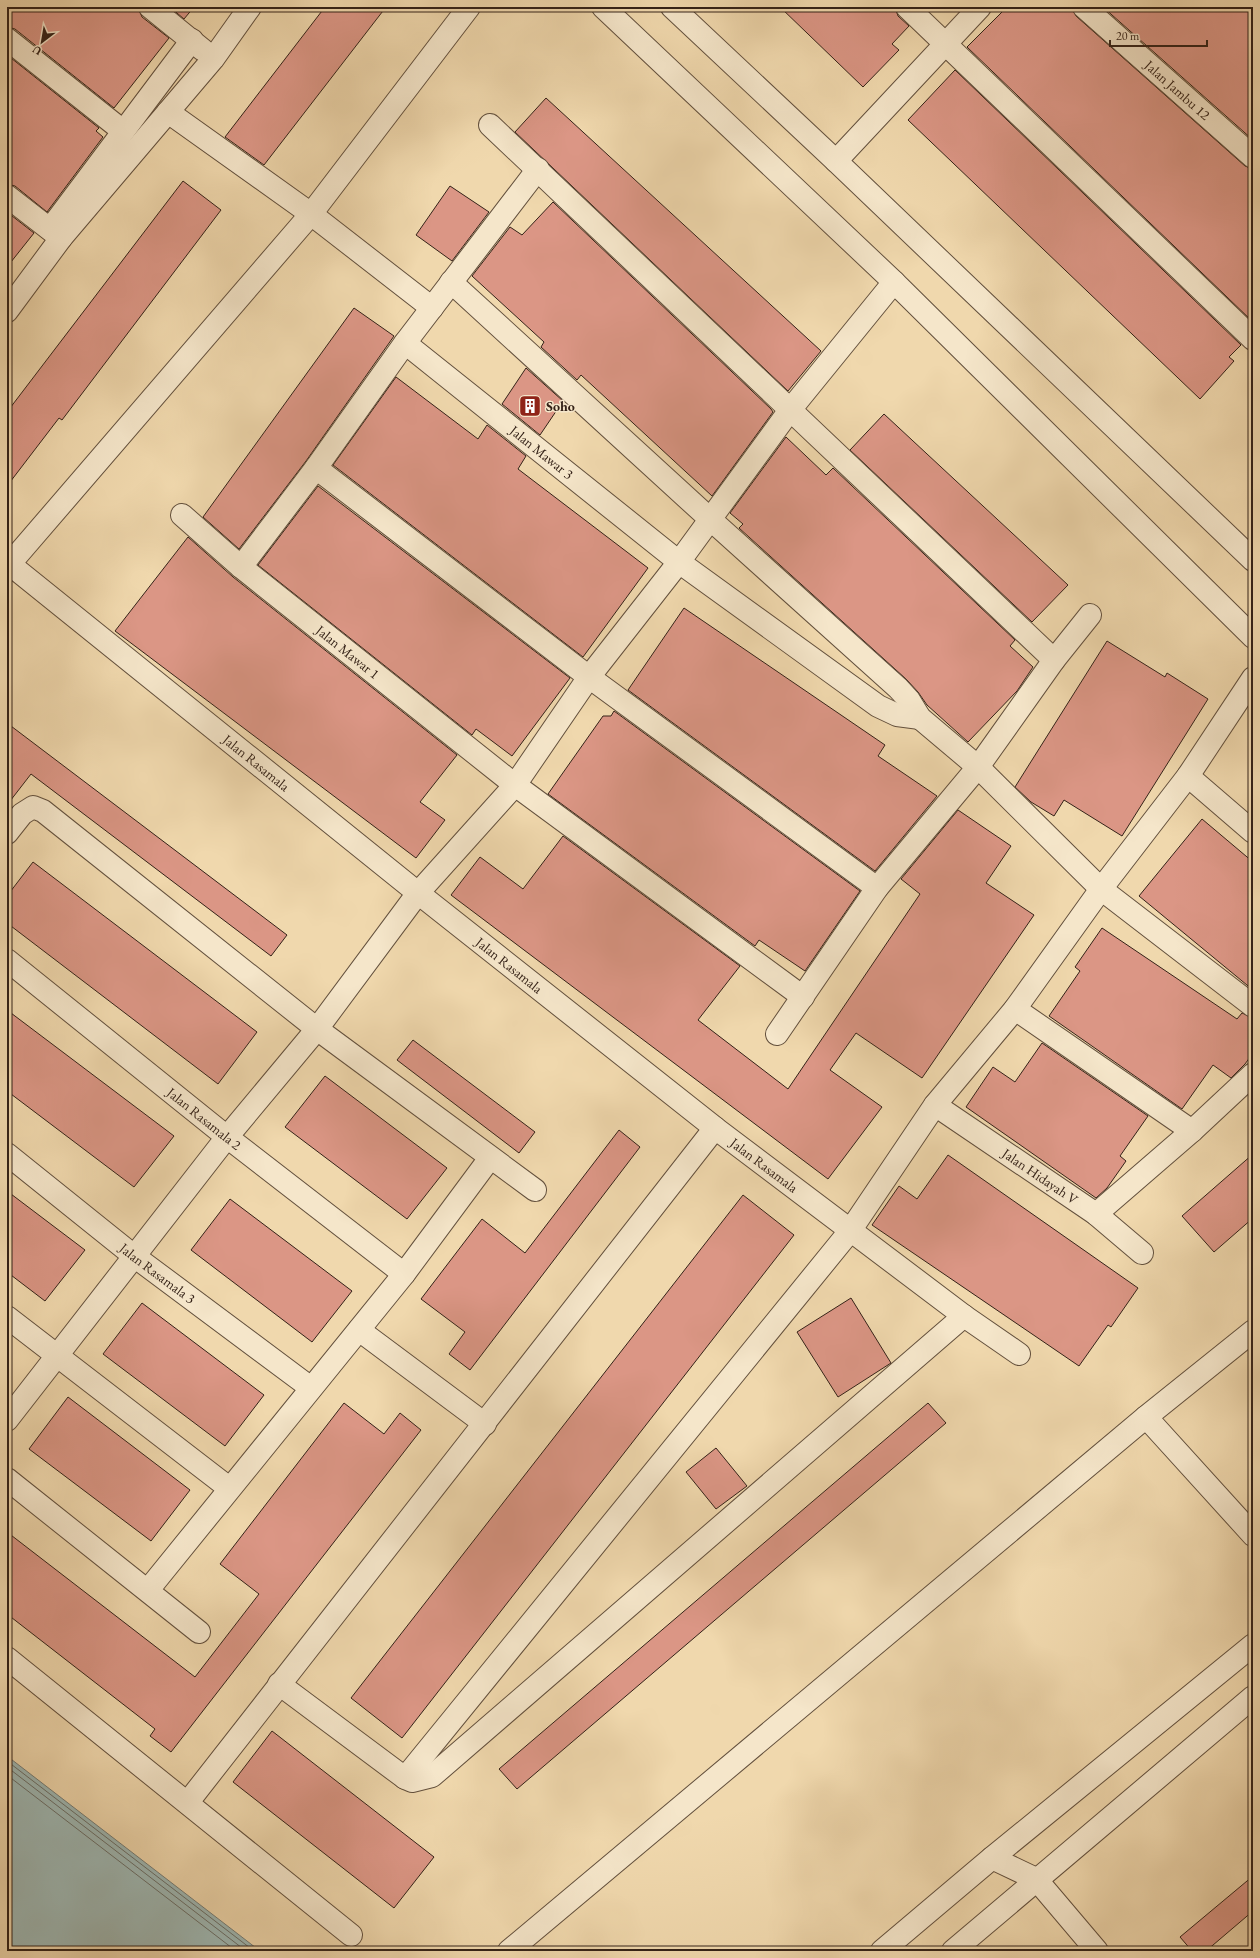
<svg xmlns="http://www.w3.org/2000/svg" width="1260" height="1958" font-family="'EB Garamond',serif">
	<rect width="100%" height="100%" fill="#f0d8ad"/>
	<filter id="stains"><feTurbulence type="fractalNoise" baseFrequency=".005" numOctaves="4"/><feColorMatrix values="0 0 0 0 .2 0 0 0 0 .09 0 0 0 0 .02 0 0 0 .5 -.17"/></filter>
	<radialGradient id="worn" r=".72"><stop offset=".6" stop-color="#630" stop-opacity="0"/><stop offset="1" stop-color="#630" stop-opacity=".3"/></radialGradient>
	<path fill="#9eb8b4" stroke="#747c76" d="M 7,1756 L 260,1951 L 7,1951 Z"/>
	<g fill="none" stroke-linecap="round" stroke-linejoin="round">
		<g stroke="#696d66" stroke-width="1">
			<path d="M 7,1761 L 254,1951"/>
			<path d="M 7,1767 L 246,1951"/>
			<path d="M 7,1775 L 236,1951"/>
		</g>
	</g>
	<g fill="#db9685" stroke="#342218">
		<path d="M 7,7 L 138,7 L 142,17 L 169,38 L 114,108 L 15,29 L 7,27 Z"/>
		<path d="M 170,7 L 194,7 L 184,19 Z"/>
		<path d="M 325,7 L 386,7 L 264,165 L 225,137 Z"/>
		<path d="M 780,7 L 895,7 L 898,16 L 909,26 L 892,44 L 899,50 L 863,87 Z"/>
		<path d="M 1007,7 L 1072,7 L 1076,16 L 1245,166 L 1253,169 L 1253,322 L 967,47 Z"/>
		<path d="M 1103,7 L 1253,7 L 1253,140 Z"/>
		<path d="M 11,58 L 99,128 L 96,131 L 103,137 L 47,212 L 15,186 L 7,184 L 7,64 Z"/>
		<path d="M 955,70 L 1241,345 L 1229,357 L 1234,361 L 1200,399 L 908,120 Z"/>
		<path d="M 546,98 L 821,351 L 788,391 L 515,132 Z"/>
		<path d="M 183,181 L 221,210 L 62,420 L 59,418 L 7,486 L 7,412 Z"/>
		<path d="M 450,186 L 489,212 L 452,261 L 416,235 Z"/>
		<path d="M 553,202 L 771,409 L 773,412 L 712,496 L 581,375 L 577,380 L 541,347 L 544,342 L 472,276 L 510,227 L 522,235 Z"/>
		<path d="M 7,212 L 34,233 L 7,267 Z"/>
		<path d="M 354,308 L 394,336 L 306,461 L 239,549 L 203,517 Z"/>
		<path d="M 526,368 L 563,401 L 540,435 L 502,404 Z"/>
		<path d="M 396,377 L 478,439 L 487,425 L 526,456 L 518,469 L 648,568 L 583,657 L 333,465 Z"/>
		<path d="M 884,414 L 1068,585 L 1032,622 L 850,450 Z"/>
		<path d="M 786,437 L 826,475 L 833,468 L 1015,640 L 1010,646 L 1033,667 L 1017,691 L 968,742 L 927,705 L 918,692 L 906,679 L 739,528 L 743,524 L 730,513 Z"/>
		<path d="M 318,486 L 570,678 L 512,756 L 476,729 L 472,735 L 258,565 Z"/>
		<path d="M 188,537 L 233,577 L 457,755 L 420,802 L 445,820 L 416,858 L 115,631 Z"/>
		<path d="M 684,608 L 885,745 L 878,756 L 937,796 L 875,871 L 628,690 Z"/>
		<path d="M 1107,641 L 1165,677 L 1167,673 L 1208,699 L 1122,836 L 1064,800 L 1054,816 L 1031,802 L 1015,787 Z"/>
		<path d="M 614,711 L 860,891 L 805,971 L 759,940 L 755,946 L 548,794 L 603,716 L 611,716 Z"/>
		<path d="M 7,723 L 287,935 L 271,956 L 31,774 L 7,805 Z"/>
		<path d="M 958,810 L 1011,846 L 986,883 L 1034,915 L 922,1078 L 856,1033 L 830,1070 L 882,1107 L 828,1179 L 451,895 L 480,857 L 523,889 L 563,836 L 740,966 L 698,1020 L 788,1089 L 920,894 L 901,879 Z"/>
		<path d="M 1202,819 L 1253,862 L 1253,990 L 1139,896 Z"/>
		<path d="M 33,862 L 257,1032 L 218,1084 L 7,923 L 7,896 Z"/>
		<path d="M 1102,928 L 1237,1019 L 1242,1013 L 1253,1018 L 1253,1053 L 1245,1064 L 1231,1078 L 1213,1065 L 1182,1109 L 1049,1016 L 1080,971 L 1075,967 Z"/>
		<path d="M 7,1010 L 174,1136 L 134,1187 L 7,1091 Z"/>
		<path d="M 413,1040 L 535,1132 L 519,1153 L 397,1060 Z"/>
		<path d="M 1042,1043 L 1148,1116 L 1120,1156 L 1126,1161 L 1107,1188 L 1096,1198 L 966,1107 L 993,1067 L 1015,1082 Z"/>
		<path d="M 325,1076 L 447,1168 L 407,1219 L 285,1127 Z"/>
		<path d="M 619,1130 L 640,1147 L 470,1370 L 449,1354 L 465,1332 L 421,1299 L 482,1219 L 525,1253 Z"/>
		<path d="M 1253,1154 L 1253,1218 L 1214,1252 L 1182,1216 Z"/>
		<path d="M 948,1155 L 1138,1288 L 1111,1327 L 1108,1325 L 1079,1366 L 872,1225 L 899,1186 L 917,1199 Z"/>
		<path d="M 7,1191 L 85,1250 L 45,1301 L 7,1272 Z"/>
		<path d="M 743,1195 L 794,1235 L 402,1738 L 351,1698 Z"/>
		<path d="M 230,1199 L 352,1291 L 312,1342 L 191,1250 Z"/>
		<path d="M 851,1298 L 891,1363 L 838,1397 L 797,1332 Z"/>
		<path d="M 142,1303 L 264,1395 L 225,1446 L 103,1354 Z"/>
		<path d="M 68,1397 L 190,1490 L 151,1541 L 29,1449 Z"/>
		<path d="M 344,1403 L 384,1434 L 400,1413 L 421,1430 L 171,1752 L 150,1736 L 155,1729 L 7,1614 L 7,1532 L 195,1677 L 259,1594 L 220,1564 Z"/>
		<path d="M 928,1403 L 946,1423 L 517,1789 L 499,1769 Z"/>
		<path d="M 716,1448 L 747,1486 L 716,1509 L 686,1472 Z"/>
		<path d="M 272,1731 L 434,1857 L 394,1908 L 233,1782 Z"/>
		<path d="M 1253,1876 L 1253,1911 L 1206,1951 L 1192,1951 L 1180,1937 Z"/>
	</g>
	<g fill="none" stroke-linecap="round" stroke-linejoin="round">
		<g stroke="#63503d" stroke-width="24">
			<g id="street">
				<path d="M 150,7 L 203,50"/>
				<path d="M 603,7 L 894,282 L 1253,637"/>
				<path d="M 672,7 L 836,161 L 1253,560"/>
				<path d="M 907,7 L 1253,339"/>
				<path id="s1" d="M 1084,7 L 1253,157"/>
				<path d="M 7,39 L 123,131"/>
				<path d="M 168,112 L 311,214 L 432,308"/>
				<path d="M 490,125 L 1054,660"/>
				<path d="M 836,161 L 980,7"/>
				<path d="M 7,196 L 61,238"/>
				<path d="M 50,229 L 192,40"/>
				<path d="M 451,282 L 710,519 L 898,688 L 909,700 L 920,718 L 978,767 L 1101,889 L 1253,1006"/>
				<path d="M 7,311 L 61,238 L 213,59 L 250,7"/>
				<path id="s2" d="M 405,343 L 679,562 L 878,706 L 897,715 L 920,718"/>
				<path d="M 316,468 L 589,677 L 877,888"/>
				<path id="s3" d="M 182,515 L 241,567 L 515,785 L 803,997"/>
				<path id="s4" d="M 7,562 L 418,893 L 715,1128 L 964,1316 L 1019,1354"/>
				<path d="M 7,567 L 311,214 L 469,7"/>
				<path d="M 241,567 L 316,468 L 405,343 L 538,169"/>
				<path d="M 1188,776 L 1253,832"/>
				<path d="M 7,833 L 22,814 L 33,807 L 43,811 L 317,1029 L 535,1190"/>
				<path id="s5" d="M 7,960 L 227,1137 L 404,1274"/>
				<path d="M 1015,1009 L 1192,1131"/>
				<path d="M 777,1034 L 877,888 L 978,767 L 1054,660 L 1090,615"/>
				<path id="s6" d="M 935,1105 L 1096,1214 L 1142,1253"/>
				<path id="s7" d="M 7,1154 L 134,1256 L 311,1388"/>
				<path d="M 1096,1214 L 1192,1131 L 1253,1074"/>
				<path d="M 7,1317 L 229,1488"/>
				<path d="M 359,1330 L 485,1424"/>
				<path d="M 1146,1417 L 1253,1535"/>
				<path d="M 7,1420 L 227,1137 L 317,1029 L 418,893 L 515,785 L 589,677 L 679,562 L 790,410 L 894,282"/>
				<path d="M 7,1479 L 199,1632"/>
				<path d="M 148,1590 L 404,1274 L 490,1158"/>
				<path d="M 7,1658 L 351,1935"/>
				<path d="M 279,1684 L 405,1778 L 412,1781 L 432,1776 L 964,1316"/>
				<path d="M 405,1778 L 850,1231 L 935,1105 L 1015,1009 L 1101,889 L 1188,776 L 1253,678"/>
				<path d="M 188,1802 L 715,1128"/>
				<path d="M 992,1858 L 1036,1879 L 1097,1951"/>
				<path d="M 509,1951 L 1146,1417 L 1253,1331"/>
				<path d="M 882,1951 L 992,1858 L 1253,1645"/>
				<path d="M 953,1951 L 1253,1697"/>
			</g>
		</g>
		<use href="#street" stroke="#f5e6ca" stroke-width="22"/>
	</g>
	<defs>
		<g id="building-square" transform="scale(1.15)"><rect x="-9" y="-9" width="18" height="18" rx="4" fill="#8f2418" stroke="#f5e6ca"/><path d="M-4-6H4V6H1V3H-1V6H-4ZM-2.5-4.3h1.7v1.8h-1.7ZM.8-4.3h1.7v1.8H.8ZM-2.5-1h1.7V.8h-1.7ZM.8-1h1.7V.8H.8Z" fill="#fff"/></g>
	</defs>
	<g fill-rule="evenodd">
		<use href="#building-square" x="530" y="406"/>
	</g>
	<g text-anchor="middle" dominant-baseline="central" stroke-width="3" stroke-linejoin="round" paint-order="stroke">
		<g font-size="14" fill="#342218" stroke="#f5e6ca">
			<text stroke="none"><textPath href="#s1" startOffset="125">Jalan Jambu 12</textPath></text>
			<text stroke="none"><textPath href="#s2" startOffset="175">Jalan Mawar 3</textPath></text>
			<text stroke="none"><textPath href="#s3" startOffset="215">Jalan Mawar 1</textPath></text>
			<text stroke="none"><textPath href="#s4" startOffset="320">Jalan Rasamala</textPath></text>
			<text stroke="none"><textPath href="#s4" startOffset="644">Jalan Rasamala</textPath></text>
			<text stroke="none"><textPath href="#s5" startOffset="253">Jalan Rasamala 2</textPath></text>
			<text stroke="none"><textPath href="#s4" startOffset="968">Jalan Rasamala</textPath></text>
			<text stroke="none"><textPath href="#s6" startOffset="127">Jalan Hidayah V</textPath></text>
			<text stroke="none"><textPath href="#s7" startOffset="192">Jalan Rasamala 3</textPath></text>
		</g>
		<g font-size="14" font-weight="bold" fill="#342218" stroke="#f5e6ca" text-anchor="start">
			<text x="546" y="406">Soho</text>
		</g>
	</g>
	<rect width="1260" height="1958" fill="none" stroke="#f0d8ad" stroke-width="24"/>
	<rect x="8" y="8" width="1244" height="1942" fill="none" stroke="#342218" stroke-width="2"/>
	<rect x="12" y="12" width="1236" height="1934" fill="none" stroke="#342218"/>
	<g transform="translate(42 42) rotate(211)" stroke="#f5e6ca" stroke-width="3" paint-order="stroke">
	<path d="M0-3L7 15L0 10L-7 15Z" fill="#342218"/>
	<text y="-6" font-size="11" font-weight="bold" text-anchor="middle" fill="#342218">U</text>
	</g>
	<path d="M1110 40v6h97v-6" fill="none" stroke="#342218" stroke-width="2"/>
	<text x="1116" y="40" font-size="12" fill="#342218" stroke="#f5e6ca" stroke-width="3" paint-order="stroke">20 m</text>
	<rect width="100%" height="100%" filter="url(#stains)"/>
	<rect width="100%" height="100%" fill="url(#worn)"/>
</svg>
